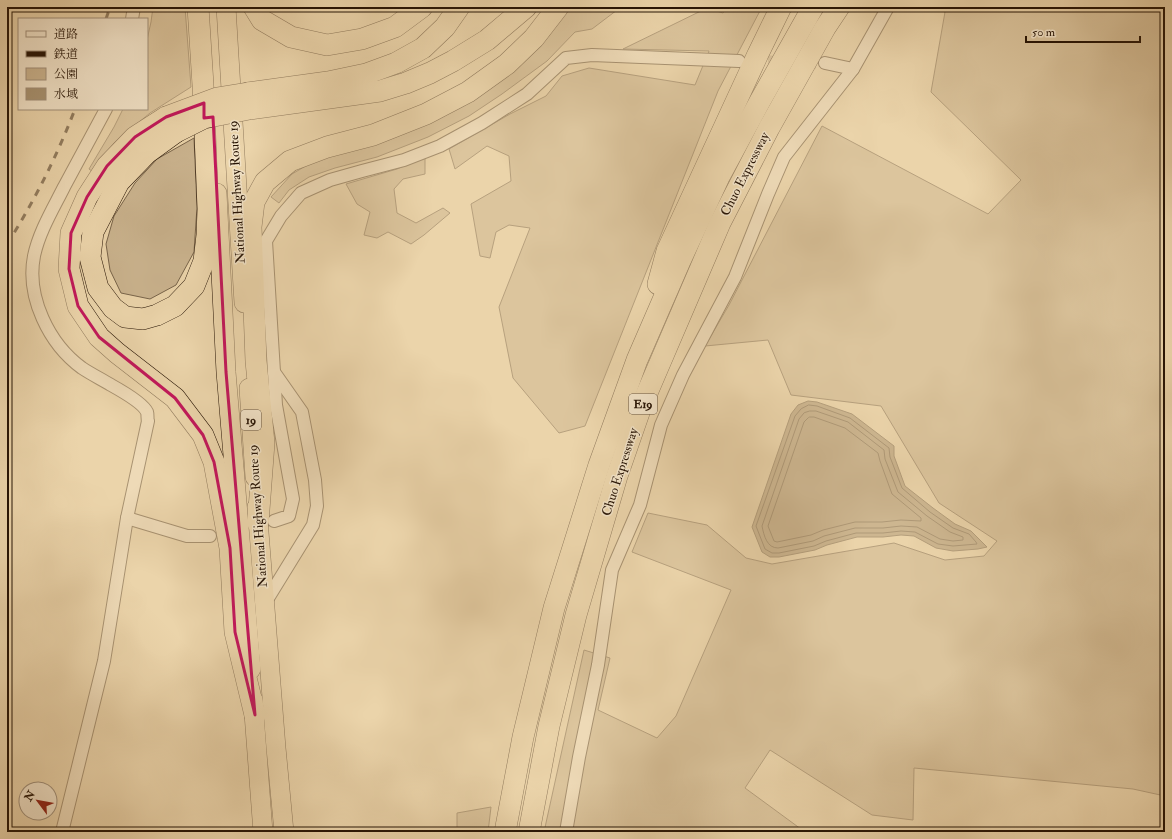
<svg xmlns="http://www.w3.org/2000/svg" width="1172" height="839" font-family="'IM FELL Double Pica','Noto Serif JP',serif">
	<rect width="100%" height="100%" fill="#ebd4aa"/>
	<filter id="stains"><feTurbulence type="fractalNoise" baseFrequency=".005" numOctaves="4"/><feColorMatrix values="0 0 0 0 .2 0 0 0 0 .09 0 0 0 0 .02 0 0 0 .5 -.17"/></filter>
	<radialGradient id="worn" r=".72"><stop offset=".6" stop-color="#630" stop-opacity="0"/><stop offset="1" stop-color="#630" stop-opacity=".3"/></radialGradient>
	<g fill="#cab38e" stroke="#78644a">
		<path d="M 153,7 L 185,7 L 191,87 L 150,113 L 114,143 L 93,172 L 89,169 L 114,127 L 123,109 L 147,109 L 147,40 L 151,22 Z"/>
		<path d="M 565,7 L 621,7 L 592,29 L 575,32 L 547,61 L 502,94 L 469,116 L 428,137 L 377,157 L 335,168 L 309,177 L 289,190 L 279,203 L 271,197 L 292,174 L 316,160 L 418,125 Z"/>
		<path d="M 727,7 L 762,7 L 718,91 L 585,426 L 559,433 L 513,378 L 499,307 L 530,228 L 509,225 L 496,232 L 490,258 L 480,256 L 471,204 L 511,181 L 509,156 L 487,146 L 455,169 L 449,149 L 510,114 L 546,96 L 562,76 L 589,68 L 695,85 L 709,51 L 623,49 L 707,8 L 723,13 Z"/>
		<path d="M 935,7 L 1165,7 L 1165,796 L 1133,789 L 914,768 L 913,820 L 872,815 L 770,750 L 745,788 L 805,832 L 544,832 L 584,650 L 610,658 L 598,710 L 657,738 L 676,716 L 731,590 L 632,552 L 648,513 L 707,525 L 746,558 L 772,564 L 894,543 L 945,560 L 984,556 L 997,541 L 939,503 L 881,406 L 791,395 L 768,340 L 705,346 L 729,305 L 822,126 L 988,214 L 1021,180 L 931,92 L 945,12 Z"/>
		<path d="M 194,138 L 197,207 L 194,252 L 176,285 L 150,299 L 121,293 L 110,270 L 106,244 L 114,216 L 135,183 L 157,159 Z"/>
		<path d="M 425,157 L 425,174 L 403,179 L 394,189 L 397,213 L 416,223 L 443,208 L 450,213 L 424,235 L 411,244 L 388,232 L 377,238 L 364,235 L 370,212 L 357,204 L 346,184 L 397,169 Z"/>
		<path d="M 491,807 L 488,832 L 457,832 L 457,813 Z"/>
	</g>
	<path fill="#a89372" stroke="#746046" d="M 808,401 L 817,402 L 852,414 L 894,446 L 894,456 L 905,486 L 933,508 L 955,524 L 971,531 L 987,547 L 978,549 L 953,551 L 936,548 L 914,536 L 901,535 L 883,537 L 857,537 L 827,545 L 815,550 L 779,557 L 770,557 L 762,552 L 752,527 L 791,414 L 798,405 Z"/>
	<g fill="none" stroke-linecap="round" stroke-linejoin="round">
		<g stroke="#68543c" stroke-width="1">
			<path d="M 809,405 L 817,406 L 850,418 L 889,448 L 890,457 L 902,488 L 930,512 L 953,528 L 969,534 L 976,542 L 977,544 L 953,546 L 938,544 L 915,532 L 901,531 L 883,533 L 856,533 L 826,541 L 814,546 L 779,553 L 772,553 L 765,549 L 756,526 L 795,416 L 801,409 Z"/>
			<path d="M 810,411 L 816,411 L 848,422 L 884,450 L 885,459 L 898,492 L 927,516 L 950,532 L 963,537 L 963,540 L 953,541 L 940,539 L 917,527 L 901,526 L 883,528 L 855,528 L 824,536 L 813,541 L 778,548 C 767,548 764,536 762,526 L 799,419 L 804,413 Z"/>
			<path d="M 810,417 L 814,417 L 845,428 L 878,453 L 880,461 L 892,494 L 921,518 L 921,521 L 901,520 L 882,522 L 855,522 L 823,530 L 811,535 L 777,542 L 774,541 L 768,526 L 804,422 L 808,418 Z"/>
		</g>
		<path stroke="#c4ae89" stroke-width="12" stroke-dasharray="12 6" stroke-linecap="butt" d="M 750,61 L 825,63"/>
		<g stroke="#58442e" stroke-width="14">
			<g id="minor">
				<path d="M 132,19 L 134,7"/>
				<path d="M 825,63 L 853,69 L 888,7"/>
				<path d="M 127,518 L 187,536 L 210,536"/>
				<path d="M 274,521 L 289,516 L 293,499 L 276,405 L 266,241 L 281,216 L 301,193 L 330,180 L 362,171 L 404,160 L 440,146 L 482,123 L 527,94 L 566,58 L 592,55 L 739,61"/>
				<path d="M 265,603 L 313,525 L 317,506 L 315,480 L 302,412 L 274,372"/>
				<path d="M 62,832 L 104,661 L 127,518 L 148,421 C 147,419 148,415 147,412 C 143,403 120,390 111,385 C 101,379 91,374 82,368 C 49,344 26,297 34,256 C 39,232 53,209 64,187 C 78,161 92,135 106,109"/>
				<path d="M 566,832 L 579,757 L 598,665 L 612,570 L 640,505 L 661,425 L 683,375 L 735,277 L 768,194 L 784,157 L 853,69"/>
			</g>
		</g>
		<g stroke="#271405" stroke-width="20">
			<g id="trunk">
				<path d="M 226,7 L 244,303"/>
				<path d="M 217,193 L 226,372 L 251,669"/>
				<path d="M 249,388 L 255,477"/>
				<path d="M 257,507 L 276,748 L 284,832"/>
				<path d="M 253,700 L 263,832"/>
			</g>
		</g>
		<g stroke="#271405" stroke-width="22">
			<g id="motorway">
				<path d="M 254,7 L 262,20 L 291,37 L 327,45 L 362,39 L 395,27 L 422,7"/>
				<path d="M 248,93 L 328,82 L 366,74 L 396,63 L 423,48 L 445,27 L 459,7"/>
				<path d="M 249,109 L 380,91 L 406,83 L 430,73 L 453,61 L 487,40 L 526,7"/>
				<path d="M 166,117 L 135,137 L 107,166 L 87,197 L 71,233 L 69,269 L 78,306 L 99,337 L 117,353 L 175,398 L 203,435 L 214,462 L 230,548 L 235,632 L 255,715"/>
				<path d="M 176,132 L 147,153 L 119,182 L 93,232 L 90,257 L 98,288 L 113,308 L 125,317 L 143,319 L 157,315 L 175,306 L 194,286 L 204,261 L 207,235 L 208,209 L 203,85 L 198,7"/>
				<path d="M 658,284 L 667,251 L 758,54 L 781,7"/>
				<path d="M 258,523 L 264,443 L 256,361 L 251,227 L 254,202 L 265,182 L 290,161 L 327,147 L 373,135 L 426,114 L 468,92 L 507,64 L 534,38 L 558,7"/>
				<path d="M 505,832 L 523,737 L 554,608 L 599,465 L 637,360 L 680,261 L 719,177 L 760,101 L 813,7"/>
				<path d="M 529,832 L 549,726 L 576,615 L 617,476 L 641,407 L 720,223 L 769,128 L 825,28 L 839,7"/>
			</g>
		</g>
		<use href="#minor" stroke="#f2e3c8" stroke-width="12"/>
		<use href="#trunk" stroke="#ebd4aa" stroke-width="19"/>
		<use href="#motorway" stroke="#ebd4aa" stroke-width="21"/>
		<g stroke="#271405" stroke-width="3" stroke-dasharray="7 7" stroke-linecap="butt">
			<path d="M 106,19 L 110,7"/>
			<path d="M 7,244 C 34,202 57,156 75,109"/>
		</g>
		<g stroke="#271405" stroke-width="22" stroke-linecap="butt">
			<g id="motorway-bridge">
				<path d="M 166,117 L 217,98 L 248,93"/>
				<path d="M 176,132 L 204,118 L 249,109"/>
			</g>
		</g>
		<use href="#motorway-bridge" stroke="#ebd4aa" stroke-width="21"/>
	</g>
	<path d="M0 0H1172V839H0ZM 204,103 L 204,118 L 213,117 L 226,372 L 255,715 L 235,632 L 230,548 L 214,462 L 203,435 L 175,398 L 99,337 L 78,306 L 69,269 L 71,233 L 87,197 L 107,166 L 135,137 L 166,117 Z" fill="#ebd4aa" fill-opacity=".55" fill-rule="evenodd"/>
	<path fill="none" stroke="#c2185b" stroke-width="3" stroke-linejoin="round" d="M 204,103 L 204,118 L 213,117 L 226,372 L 255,715 L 235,632 L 230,548 L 214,462 L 203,435 L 175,398 L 99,337 L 78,306 L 69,269 L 71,233 L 87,197 L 107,166 L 135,137 L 166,117 Z"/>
	<g text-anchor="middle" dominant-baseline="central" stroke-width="3" stroke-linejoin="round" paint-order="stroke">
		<g fill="#f2e3c8" stroke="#645240" stroke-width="1">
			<rect x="629" y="394" width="28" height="20" rx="3"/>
			<rect x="241" y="410" width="20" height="20" rx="3"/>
		</g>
		<g font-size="12" font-weight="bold" fill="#271405">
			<text x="643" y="404">E19</text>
			<text x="251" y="420">19</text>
		</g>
		<g font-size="13" fill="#271405" stroke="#f2e3c8">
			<text transform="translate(745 174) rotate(-63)">Chuo Expressway</text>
			<text transform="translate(237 192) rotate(-93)">National Highway Route 19</text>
			<text transform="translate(620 472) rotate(-72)">Chuo Expressway</text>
			<text transform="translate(258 516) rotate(-94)">National Highway Route 19</text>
		</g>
	</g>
	<rect width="1172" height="839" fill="none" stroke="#ebd4aa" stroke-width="24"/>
	<rect x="8" y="8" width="1156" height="823" fill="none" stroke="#271405" stroke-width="2"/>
	<rect x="12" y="12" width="1148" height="815" fill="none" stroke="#271405"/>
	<rect x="18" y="18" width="130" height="92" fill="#f2e3c8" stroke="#a1907a"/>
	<rect x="26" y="31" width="20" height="6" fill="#f2e3c8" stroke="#a1907a"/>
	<text x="54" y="38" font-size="12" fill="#271405">道路</text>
	<rect x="26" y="51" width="20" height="6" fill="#271405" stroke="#a1907a"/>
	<text x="54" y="58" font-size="12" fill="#271405">鉄道</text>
	<rect x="26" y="68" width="20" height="12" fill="#cab38e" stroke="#a1907a"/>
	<text x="54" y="78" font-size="12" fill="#271405">公園</text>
	<rect x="26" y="88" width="20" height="12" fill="#a89372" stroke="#a1907a"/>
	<text x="54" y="98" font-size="12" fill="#271405">水域</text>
	<g transform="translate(38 801) rotate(302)"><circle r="19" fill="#f2e3c8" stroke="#a1907a"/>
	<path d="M0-3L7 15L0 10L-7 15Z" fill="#8f2418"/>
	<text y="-6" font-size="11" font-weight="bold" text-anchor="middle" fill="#271405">N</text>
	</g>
	<path d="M1026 36v6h114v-6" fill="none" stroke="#271405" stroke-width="2"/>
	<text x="1032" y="36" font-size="12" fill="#271405" stroke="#f2e3c8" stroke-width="3" paint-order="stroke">50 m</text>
	<rect width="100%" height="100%" filter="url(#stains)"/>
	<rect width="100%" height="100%" fill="url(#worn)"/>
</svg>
